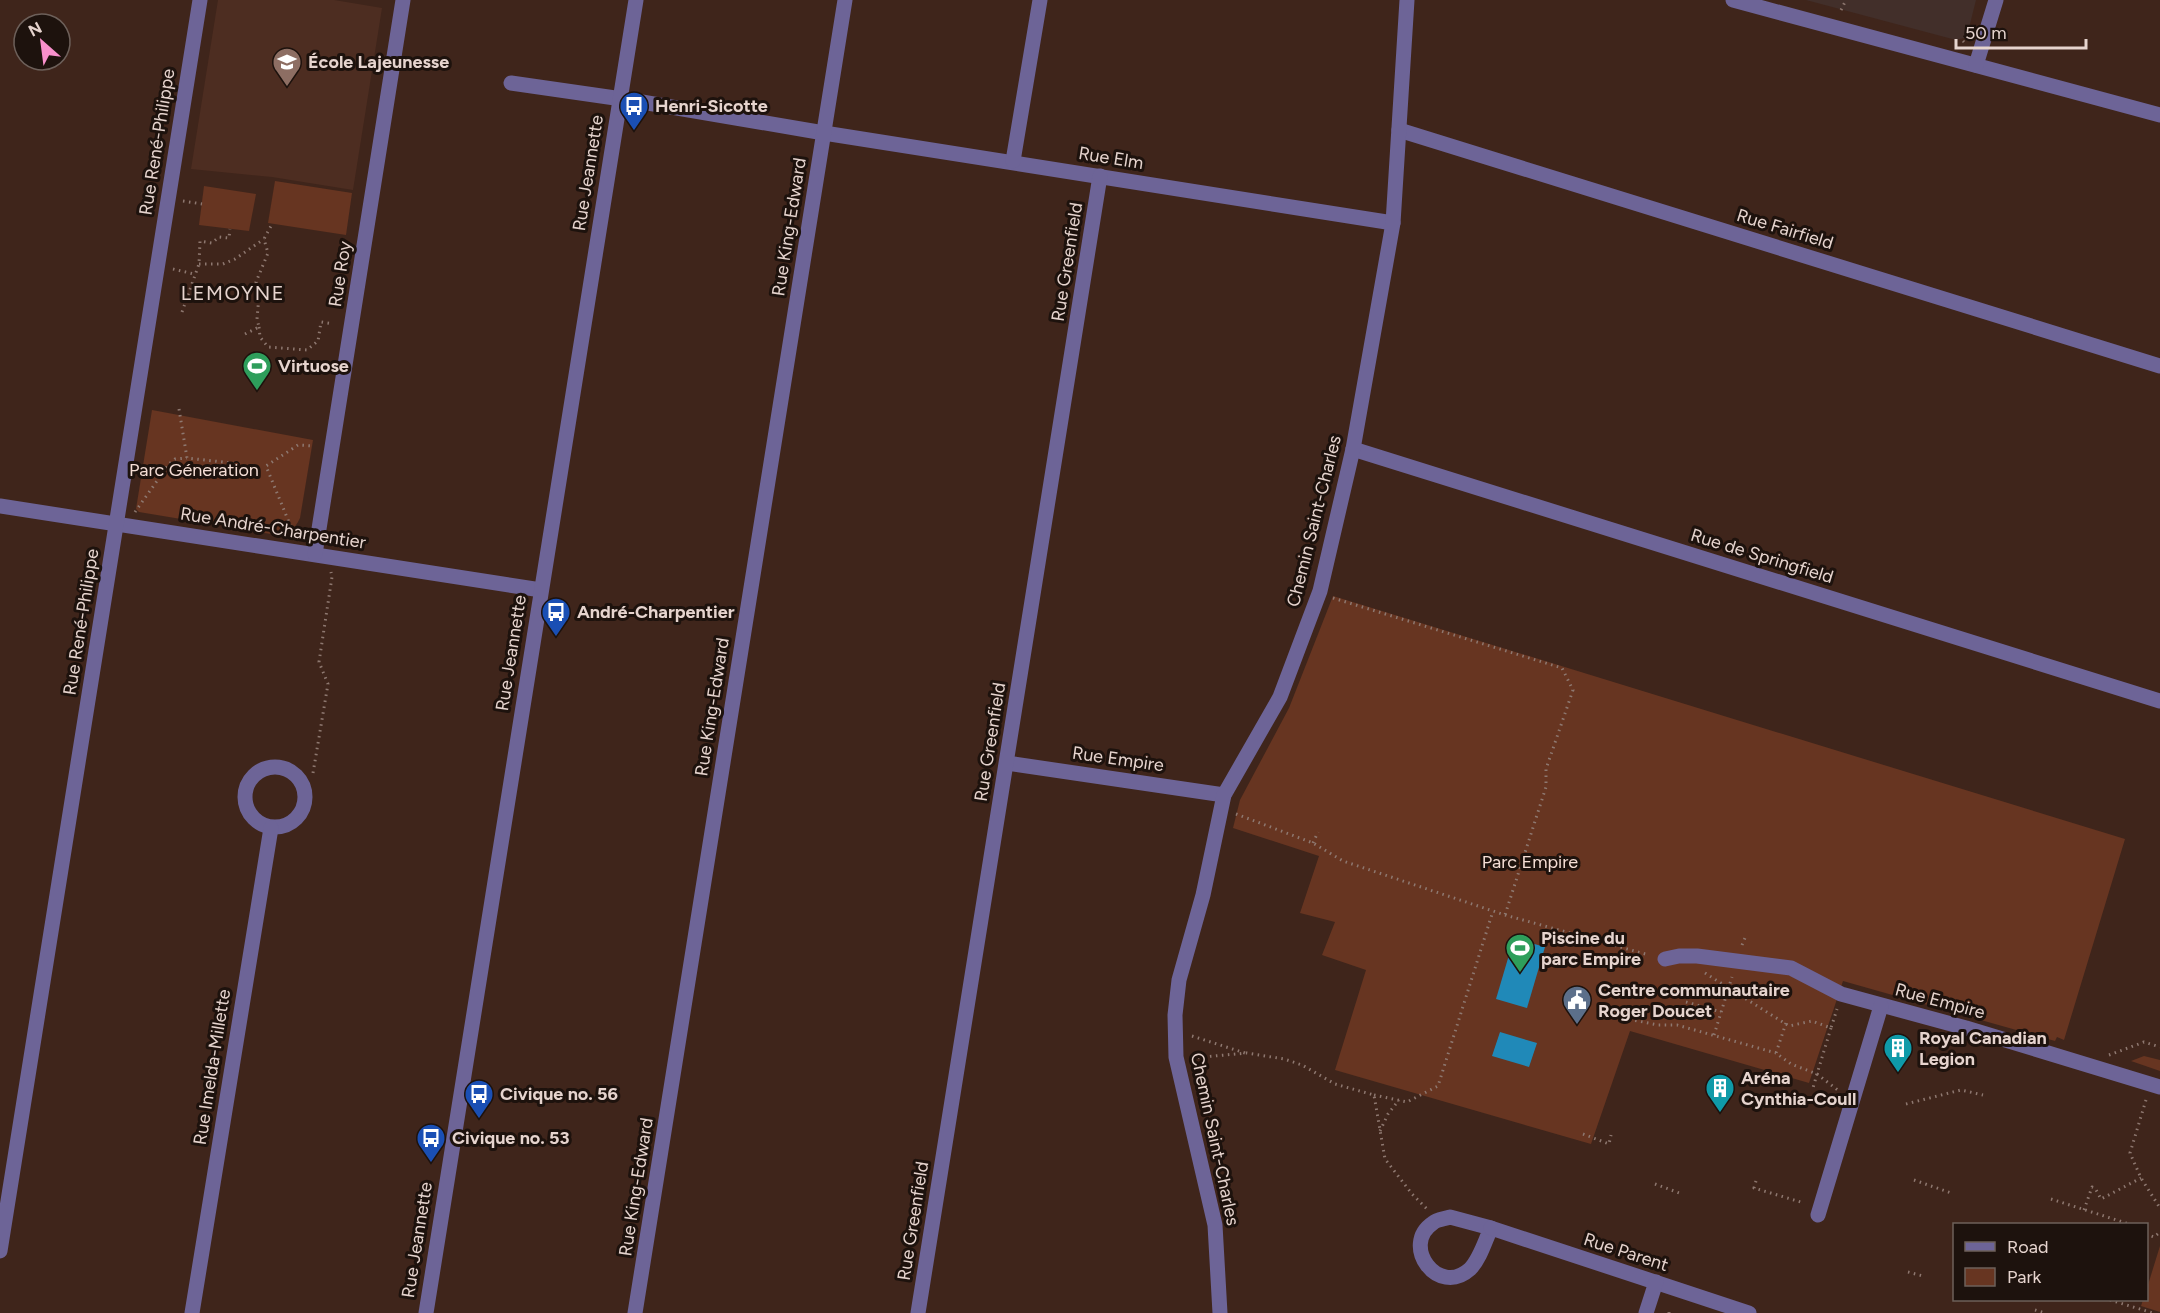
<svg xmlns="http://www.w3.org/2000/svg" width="2160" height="1313" font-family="Figtree,sans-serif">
	<rect width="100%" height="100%" fill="#3f251b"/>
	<path fill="#4d2d21" d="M 218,0 L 334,0 L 382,8 L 353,190 L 272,177 L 191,169 Z"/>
	<path fill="#422f2a" d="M 1806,0 L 1976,0 L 1968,32 L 1964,38 L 1956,40 Z"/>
	<g fill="#673521">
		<path d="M 275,181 L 352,193 L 346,235 L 268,223 Z"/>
		<path d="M 204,186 L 256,194 L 249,231 L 199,225 Z"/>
		<path d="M 152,410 L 313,440 L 300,518 C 294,530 290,534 277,535 L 139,512 L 136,509 Z"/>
		<path d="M 1333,596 L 2125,839 L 2064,1040 L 2057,1037 L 2055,1041 L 1843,981 L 1809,1083 L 1630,1031 L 1591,1144 L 1335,1070 L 1366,970 L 1322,955 L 1335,922 L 1300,913 L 1319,856 L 1233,828 L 1240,800 L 1289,708 Z"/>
		<path d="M 2144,1056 L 2160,1060 L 2160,1071 L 2131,1061 Z"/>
		<path d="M 2160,1246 L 2160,1312 L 2141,1306 L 2143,1300 L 2146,1300 L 2147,1288 Z"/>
	</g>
	<g fill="#2089b8">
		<path d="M 1514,938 L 1545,947 L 1527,1008 L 1496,999 Z"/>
		<path d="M 1500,1032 L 1537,1043 L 1529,1067 L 1492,1056 Z"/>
	</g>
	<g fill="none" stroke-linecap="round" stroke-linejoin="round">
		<g stroke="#8e7870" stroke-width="3" stroke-dasharray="1.5 4.5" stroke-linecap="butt">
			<path d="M 1841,10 L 1846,0"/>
			<path d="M 1963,41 L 1964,42"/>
			<path d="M 183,201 L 202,204"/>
			<path d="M 199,264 L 223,264 L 235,259 L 264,239"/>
			<path d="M 173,269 L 194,274"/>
			<path d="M 260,296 L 270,296"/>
			<path d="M 182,312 L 199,264 L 200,241 L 212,243 L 219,237 L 229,238 L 230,229"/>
			<path d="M 259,327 L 260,337 L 268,347 L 307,350 L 318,341 L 321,322 L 333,324"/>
			<path d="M 245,334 L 259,327 L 257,319 L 259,296 L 256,282 L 268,253 L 264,239 L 272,224"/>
			<path d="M 179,409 L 187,458 L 240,464"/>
			<path d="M 135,512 L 169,464 L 175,459 L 187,458"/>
			<path d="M 293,532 L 266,466 L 298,445 L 314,446"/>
			<path d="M 1333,598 L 1562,668 L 1573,690 L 1546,769 L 1546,787 L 1505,915"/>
			<path d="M 313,773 L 328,684 L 319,662 L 332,577 L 331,572"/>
			<path d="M 1236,814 L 1313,843 L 1343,861 L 1505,915 L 1649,955"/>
			<path d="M 1313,843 L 1318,832"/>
			<path d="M 1742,945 L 1745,938"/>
			<path d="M 1705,973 L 1789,1026 L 1812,1021 L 1831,1028 L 1837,1009"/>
			<path d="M 1686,1002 L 1721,1012"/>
			<path d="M 1618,1015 L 1633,1020 L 1658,1025 L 1677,1025 L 1776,1053"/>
			<path d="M 1786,1023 L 1776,1053 L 1791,1064 L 1817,1074 L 1813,1088"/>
			<path d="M 1831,1028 L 1817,1074 L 1839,1091"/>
			<path d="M 1714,1035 L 1732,977"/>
			<path d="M 1192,1036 L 1245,1053"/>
			<path d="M 2109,1055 L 2144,1042 L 2160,1047"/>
			<path d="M 1192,1058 L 1247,1053 L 1284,1059 L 1302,1065 L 1335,1084 L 1374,1095 L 1385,1159 L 1412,1194 L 1427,1209"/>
			<path d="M 1374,1095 L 1407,1102 L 1438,1086 L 1493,911"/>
			<path d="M 2146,1100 L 2130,1153 L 2141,1178 L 2160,1208"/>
			<path d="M 1906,1104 L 1961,1090 L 1983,1095"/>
			<path d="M 1380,1131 L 1388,1114 L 1399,1100"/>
			<path d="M 1583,1134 L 1609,1144 L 1611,1135"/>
			<path d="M 1914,1180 L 1951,1193"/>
			<path d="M 1756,1181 L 1754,1188 L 1804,1203"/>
			<path d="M 1655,1184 L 1682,1194"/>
			<path d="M 2051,1199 L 2129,1224"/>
			<path d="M 2084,1210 L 2092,1187 L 2095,1188 L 2101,1199 L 2141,1178"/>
			<path d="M 2146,1234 L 2154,1237 L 2160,1232"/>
			<path d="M 1908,1272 L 1923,1276"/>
			<path d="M 2110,1300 L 2153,1313"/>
			<path d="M 2035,1310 L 2045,1313"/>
			<path d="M 1669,1312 L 1669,1313"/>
		</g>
		<g stroke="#6d6497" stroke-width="15">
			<path d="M 1733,0 L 2160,115"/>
			<path d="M 1976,65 L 1996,0"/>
			<path d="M 511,83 L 636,101 L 824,133 L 1393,223"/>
			<path d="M 1399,130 L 2160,366"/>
			<path d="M 1013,161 L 1040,0"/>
			<path d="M 1353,449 L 2160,701"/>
			<path d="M 0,506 L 541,590"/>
			<path d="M 315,554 L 403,0"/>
			<path d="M 1007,763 L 1224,795"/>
			<circle cx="275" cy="797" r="30"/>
			<path d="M 1665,959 L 1679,956 L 1697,956 L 1791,968 L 1841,994 L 1966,1028 L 2160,1087"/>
			<path d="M 1818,1215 L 1881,1006"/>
			<path d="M 1450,1217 L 1491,1228 C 1485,1241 1480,1259 1470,1269 C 1438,1298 1400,1245 1433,1223 C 1437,1219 1445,1219 1450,1217 Z"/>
			<path d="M 1491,1228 L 1749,1313"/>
			<path d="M 0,1251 L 200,0"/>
			<path d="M 192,1313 L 271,828"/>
			<path d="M 426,1313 L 636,0"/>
			<path d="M 635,1313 L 845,0"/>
			<path d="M 918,1313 L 1100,176"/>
			<path d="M 1220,1313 L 1215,1225 L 1176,1057 L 1175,1015 L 1179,980 L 1203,895 L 1224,795 L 1280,697 L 1320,591 L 1353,449 L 1393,223 L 1407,0"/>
			<path d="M 1646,1313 L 1656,1282"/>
		</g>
	</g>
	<defs>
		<g id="school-pin" transform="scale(1.5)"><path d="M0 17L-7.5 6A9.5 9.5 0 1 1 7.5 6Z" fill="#8d6e63" stroke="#1d120d"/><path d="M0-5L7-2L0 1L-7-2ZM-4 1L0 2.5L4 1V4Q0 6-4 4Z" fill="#fff"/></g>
		<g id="bus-pin" transform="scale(1.5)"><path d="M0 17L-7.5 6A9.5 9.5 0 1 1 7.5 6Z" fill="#1a4fb4" stroke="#1d120d"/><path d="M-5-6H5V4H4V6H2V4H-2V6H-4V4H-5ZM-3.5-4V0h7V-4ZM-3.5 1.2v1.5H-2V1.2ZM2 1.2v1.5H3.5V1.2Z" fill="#fff"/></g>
		<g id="stadium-pin" transform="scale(1.5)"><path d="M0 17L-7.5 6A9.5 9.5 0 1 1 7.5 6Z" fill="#2e9e5b" stroke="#1d120d"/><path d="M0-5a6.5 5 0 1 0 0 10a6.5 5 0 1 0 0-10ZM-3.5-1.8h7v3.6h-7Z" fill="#fff"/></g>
		<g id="civic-pin" transform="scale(1.5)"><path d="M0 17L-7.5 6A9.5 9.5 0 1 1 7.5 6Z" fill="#5c6f8a" stroke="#1d120d"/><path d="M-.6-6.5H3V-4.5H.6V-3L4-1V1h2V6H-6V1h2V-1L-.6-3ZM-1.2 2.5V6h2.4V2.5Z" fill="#fff"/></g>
		<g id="building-pin" transform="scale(1.5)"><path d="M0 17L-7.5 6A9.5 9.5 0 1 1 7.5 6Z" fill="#0f9aa8" stroke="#1d120d"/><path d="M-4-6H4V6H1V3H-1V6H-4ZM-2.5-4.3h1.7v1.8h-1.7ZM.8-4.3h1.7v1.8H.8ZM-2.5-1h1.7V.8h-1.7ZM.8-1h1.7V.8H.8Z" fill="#fff"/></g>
	</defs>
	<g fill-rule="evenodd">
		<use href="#school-pin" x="287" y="62"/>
		<use href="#bus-pin" x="634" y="106"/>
		<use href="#stadium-pin" x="257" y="366"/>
		<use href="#bus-pin" x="556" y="612"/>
		<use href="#stadium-pin" x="1520" y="948"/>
		<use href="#civic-pin" x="1577" y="1000"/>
		<use href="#building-pin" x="1898" y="1048"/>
		<use href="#building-pin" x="1720" y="1088"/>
		<use href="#bus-pin" x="479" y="1094"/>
		<use href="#bus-pin" x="431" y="1138"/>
	</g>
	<g text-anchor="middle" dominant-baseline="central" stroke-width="6" stroke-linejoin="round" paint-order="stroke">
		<g font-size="18" font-weight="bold" fill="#e6d4ce" stroke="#1d120d" text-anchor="start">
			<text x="308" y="62">École Lajeunesse</text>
			<text x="655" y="106">Henri-Sicotte</text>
			<text x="278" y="366">Virtuose</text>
			<text x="577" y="612">André-Charpentier</text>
			<text x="1541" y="938">Piscine du<tspan x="1541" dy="21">parc Empire</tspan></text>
			<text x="1598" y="990">Centre communautaire<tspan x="1598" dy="21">Roger Doucet</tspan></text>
			<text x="1919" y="1038">Royal Canadian<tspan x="1919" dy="21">Legion</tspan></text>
			<text x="1741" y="1078">Aréna<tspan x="1741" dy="21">Cynthia-Coull</tspan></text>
			<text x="500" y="1094">Civique no. 56</text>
			<text x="452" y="1138">Civique no. 53</text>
		</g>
		<g font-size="18" fill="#e6d4ce" stroke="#1d120d">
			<text transform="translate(157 142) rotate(-81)">Rue René-Philippe</text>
			<text transform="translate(1111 158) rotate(9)">Rue Elm</text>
			<text transform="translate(588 173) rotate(-81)">Rue Jeannette</text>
			<text transform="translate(789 227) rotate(-81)">Rue King-Edward</text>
			<text transform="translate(1785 229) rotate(17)">Rue Fairfield</text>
			<text transform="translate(1067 262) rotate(-81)">Rue Greenfield</text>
			<text transform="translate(340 274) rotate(-81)">Rue Roy</text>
			<text transform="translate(1314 521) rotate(-76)">Chemin Saint-Charles</text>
			<text transform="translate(273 528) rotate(9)">Rue André-Charpentier</text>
			<text transform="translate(1762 556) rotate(17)">Rue de Springfield</text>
			<text transform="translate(81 622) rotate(-81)">Rue René-Philippe</text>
			<text transform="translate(511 653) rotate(-81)">Rue Jeannette</text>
			<text transform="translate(712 707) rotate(-81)">Rue King-Edward</text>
			<text transform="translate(990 742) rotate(-81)">Rue Greenfield</text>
			<text transform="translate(1118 759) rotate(8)">Rue Empire</text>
			<text transform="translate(1940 1001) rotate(15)">Rue Empire</text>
			<text transform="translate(212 1067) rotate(-81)">Rue Imelda-Millette</text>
			<text transform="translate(1215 1139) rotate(78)">Chemin Saint-Charles</text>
			<text transform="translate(636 1187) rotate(-81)">Rue King-Edward</text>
			<text transform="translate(913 1221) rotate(-81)">Rue Greenfield</text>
			<text transform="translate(417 1240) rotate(-81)">Rue Jeannette</text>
			<text transform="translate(1626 1252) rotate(18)">Rue Parent</text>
		</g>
		<g font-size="18" fill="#f5ded5" stroke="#1d120d">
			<text x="194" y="470">Parc Géneration</text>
			<text x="1530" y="862">Parc Empire</text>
		</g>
		<g font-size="20" letter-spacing="1.5" fill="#e6d4ce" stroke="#1d120d">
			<text x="233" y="293">LEMOYNE</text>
		</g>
	</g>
	<rect x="1953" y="1223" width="195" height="78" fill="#1d120d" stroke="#6d605a" stroke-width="1.5"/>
	<rect x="1965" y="1242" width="30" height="9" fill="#6d6497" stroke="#6d605a" stroke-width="1.5"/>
	<text x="2007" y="1253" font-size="18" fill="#e6d4ce">Road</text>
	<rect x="1965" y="1268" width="30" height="18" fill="#673521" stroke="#6d605a" stroke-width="1.5"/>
	<text x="2007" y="1283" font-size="18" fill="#e6d4ce">Park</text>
	<g transform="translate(42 42) rotate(332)"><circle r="28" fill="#1d120d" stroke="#6d605a" stroke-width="1.5"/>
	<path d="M0-4.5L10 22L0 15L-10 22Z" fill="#f890cc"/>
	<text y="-9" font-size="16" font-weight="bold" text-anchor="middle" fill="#e6d4ce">N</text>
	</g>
	<path d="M1956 39v9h130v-9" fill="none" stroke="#e6d4ce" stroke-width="3"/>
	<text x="1965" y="39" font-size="18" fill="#e6d4ce" stroke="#1d120d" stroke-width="4.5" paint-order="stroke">50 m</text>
</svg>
